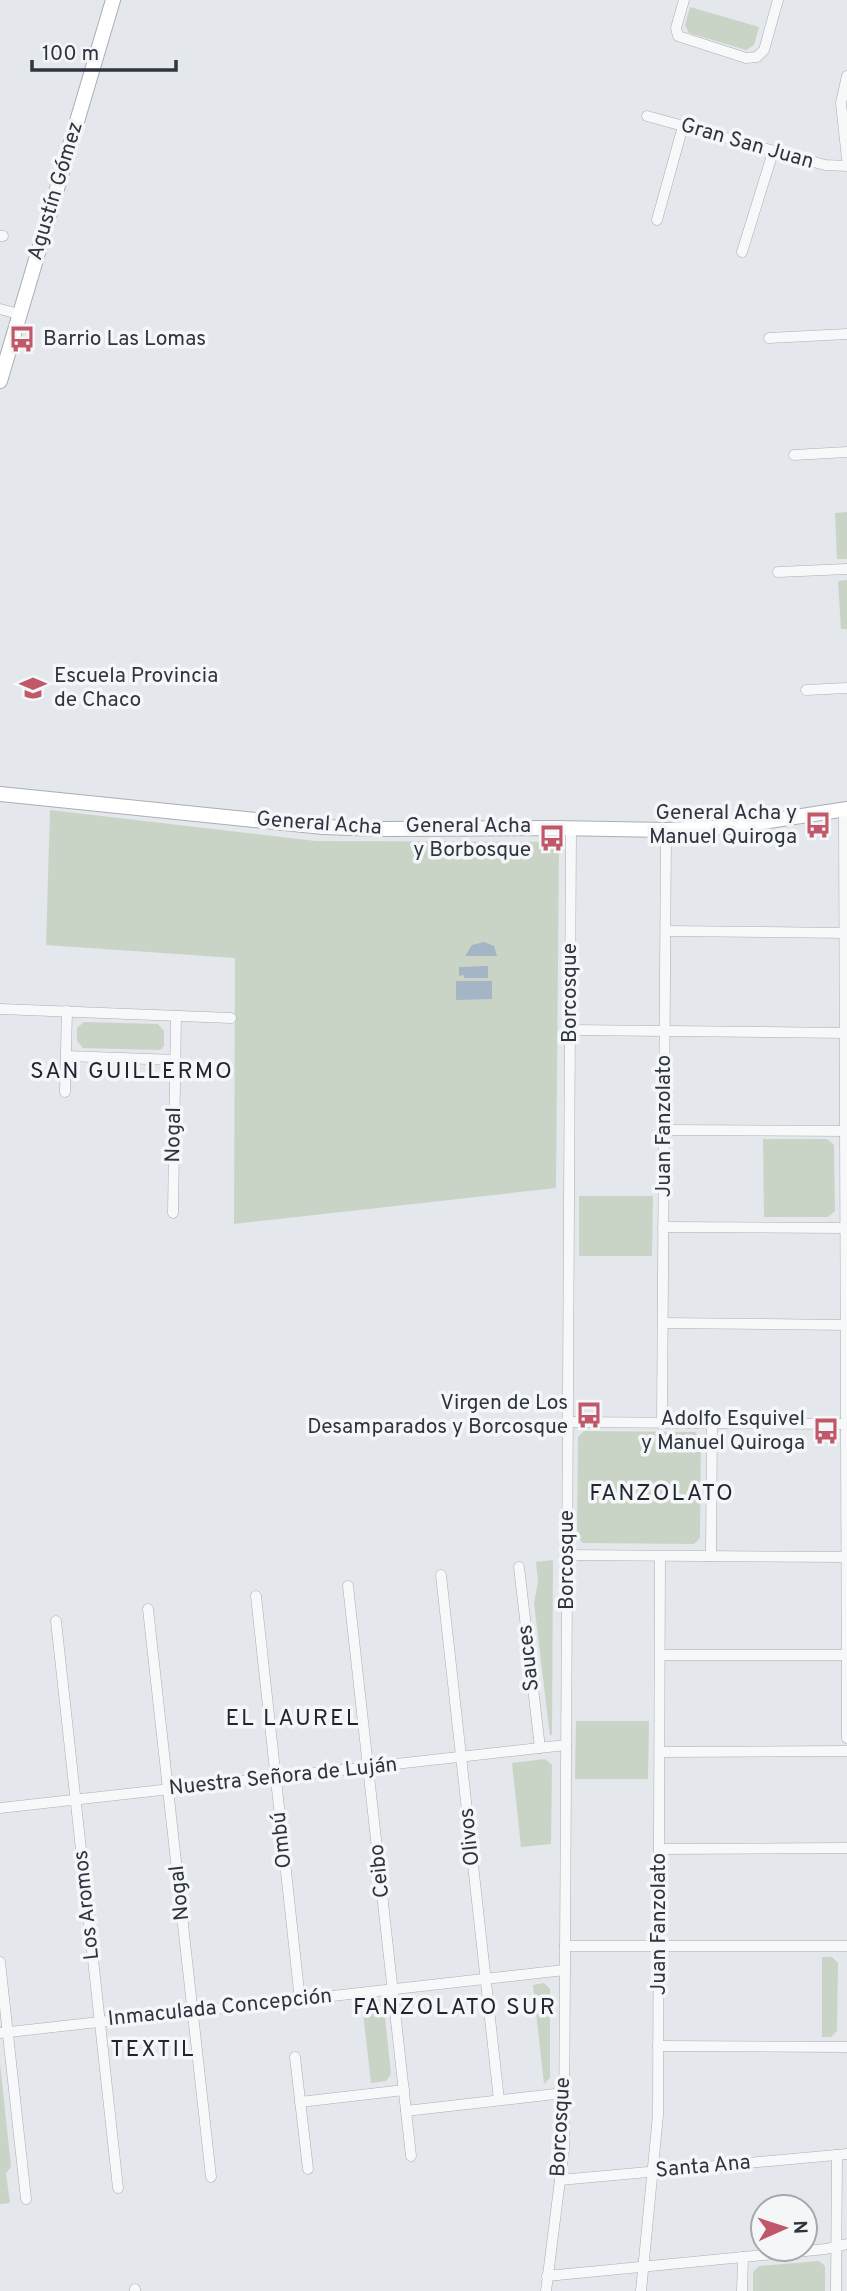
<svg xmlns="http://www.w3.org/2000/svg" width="847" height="2291" font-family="Overpass,sans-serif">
	<rect width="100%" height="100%" fill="#e4e7eb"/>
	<g fill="#cad4c6">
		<path d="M 690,7 L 759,27 L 754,45 L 746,50 L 689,33 L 685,25 Z"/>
		<path d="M 847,512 L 847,559 L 837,559 L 835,513 Z"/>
		<path d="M 847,580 L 847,629 L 841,629 L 838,581 Z"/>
		<path d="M 50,810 L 316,841 L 553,842 L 559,848 L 556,1188 L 234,1224 L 235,958 L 46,945 Z"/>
		<path d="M 84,1022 L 158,1024 L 164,1031 L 164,1046 L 160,1050 L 83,1048 L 77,1041 L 77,1028 Z"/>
		<path d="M 763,1139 L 827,1139 L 834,1145 L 835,1211 L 828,1217 L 764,1217 Z"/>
		<path d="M 579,1196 L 653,1196 L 652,1256 L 579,1256 Z"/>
		<path d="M 584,1431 L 695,1432 L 701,1438 L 700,1538 L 694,1544 L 583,1543 L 577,1537 L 578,1437 Z"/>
		<path d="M 553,1560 L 552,1734 L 550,1736 L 534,1603 L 538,1582 L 536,1562 Z"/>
		<path d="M 576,1721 L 649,1721 L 648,1779 L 575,1779 Z"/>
		<path d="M 545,1759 L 552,1765 L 551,1844 L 521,1847 L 512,1763 Z"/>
		<path d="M 822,1957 L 832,1957 L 838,1963 L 837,2031 L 831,2037 L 822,2037 Z"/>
		<path d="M 544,1983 L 550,1989 L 550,2078 L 544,2084 L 533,1985 Z"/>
		<path d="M 377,2002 L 384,2007 L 391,2074 L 386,2081 L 371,2083 L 362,2004 Z"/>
		<path d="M 0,2063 L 11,2167 L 6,2173 L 10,2203 L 0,2204 Z"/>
		<path d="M 819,2261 L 825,2266 L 825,2291 L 753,2291 L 753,2272 L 759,2266 Z"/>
	</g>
	<g fill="#a4b5c6">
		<path d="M 484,942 L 494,946 L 497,956 L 465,956 L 472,945 Z"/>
		<path d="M 488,966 L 488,978 L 464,978 L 464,975 L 459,976 L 459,967 Z"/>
		<path d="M 456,981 L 492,981 L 492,999 L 456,1000 Z"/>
	</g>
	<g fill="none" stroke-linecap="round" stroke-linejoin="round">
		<g stroke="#aaaeb5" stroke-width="11">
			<g id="minor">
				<path d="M 684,0 L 676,28 L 678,36 L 746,58 L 757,57 L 764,50 L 778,0"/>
				<path d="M 847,76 L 841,103 L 847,159"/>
				<path d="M 647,116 L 825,165 L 847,166"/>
				<path d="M 657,220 L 683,126"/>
				<path d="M 0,236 L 3,236"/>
				<path d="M 742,252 L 773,152"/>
				<path d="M 0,309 L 19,314"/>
				<path d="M 769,338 L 847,334"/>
				<path d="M 794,455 L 847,452"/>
				<path d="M 778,572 L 847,569"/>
				<path d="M 806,690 L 847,688"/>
				<path d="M 844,809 L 847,1738"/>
				<path d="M 666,931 L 847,933"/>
				<path d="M 0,1009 L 231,1018"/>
				<path d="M 570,1030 L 847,1033"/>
				<path d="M 66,1056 L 176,1060"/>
				<path d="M 65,1092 L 67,1011"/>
				<path d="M 664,1130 L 847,1131"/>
				<path d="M 173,1213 L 176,1016"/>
				<path d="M 663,1227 L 847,1228"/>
				<path d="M 663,1323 L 847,1325"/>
				<path d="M 568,1422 L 847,1424"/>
				<path d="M 662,1422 L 666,830"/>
				<path d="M 567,1555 L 847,1557"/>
				<path d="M 711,1556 L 712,1423"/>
				<path d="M 519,1567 L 540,1748"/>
				<path d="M 441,1575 L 499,2100"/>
				<path d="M 348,1586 L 411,2156"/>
				<path d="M 256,1596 L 300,2000"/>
				<path d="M 148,1609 L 211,2177"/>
				<path d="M 56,1621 L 118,2188"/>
				<path d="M 660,1655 L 847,1655"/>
				<path d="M 660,1752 L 847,1751"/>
				<path d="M 0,1808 L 566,1745"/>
				<path d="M 659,1849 L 847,1848"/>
				<path d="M 565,1946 L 847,1946"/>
				<path d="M 0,1962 L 26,2199"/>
				<path d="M 0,2033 L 565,1970"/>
				<path d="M 658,2046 L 847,2047"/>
				<path d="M 295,2057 L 308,2169"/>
				<path d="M 300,2102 L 404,2090"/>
				<path d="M 406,2111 L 564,2093"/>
				<path d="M 560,2180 L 847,2154"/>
				<path d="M 547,2276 L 826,2249 L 847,2244"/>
				<path d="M 135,2291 L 135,2289"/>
				<path d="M 546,2291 L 564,2148 L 571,828"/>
				<path d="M 641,2291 L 658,2115 L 660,1556"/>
				<path d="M 742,2291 L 743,2257"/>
				<path d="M 836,2291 L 837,2155"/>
			</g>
		</g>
		<g stroke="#aaaeb5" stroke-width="16">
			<g id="secondary">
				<path d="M 0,381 L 113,0"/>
				<path d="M 0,794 L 323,827 L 384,829 L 555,828 L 666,830 L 730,827 L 847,809"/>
			</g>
		</g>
		<use href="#minor" stroke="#f7f8f9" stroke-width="10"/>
		<use href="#secondary" stroke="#fff" stroke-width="14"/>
	</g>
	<defs>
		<g id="bus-bare" transform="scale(2.1)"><path d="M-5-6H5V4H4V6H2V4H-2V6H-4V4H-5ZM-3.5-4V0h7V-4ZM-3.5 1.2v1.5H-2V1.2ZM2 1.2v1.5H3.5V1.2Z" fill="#c15869" stroke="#f4f6f8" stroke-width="2.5" paint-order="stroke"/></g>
		<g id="school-bare" transform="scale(2.1)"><path d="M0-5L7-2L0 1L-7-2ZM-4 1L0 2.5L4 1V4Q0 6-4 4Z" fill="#c15869" stroke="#f4f6f8" stroke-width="2.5" paint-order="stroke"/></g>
	</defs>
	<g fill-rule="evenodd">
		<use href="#bus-bare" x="22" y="339"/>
		<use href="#school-bare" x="33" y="688"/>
		<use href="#bus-bare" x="818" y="825"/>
		<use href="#bus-bare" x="552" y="838"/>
		<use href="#bus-bare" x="589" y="1415"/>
		<use href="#bus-bare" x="826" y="1431"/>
	</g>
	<g text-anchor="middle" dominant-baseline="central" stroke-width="7" stroke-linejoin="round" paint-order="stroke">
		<g font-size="21" fill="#2e3541" stroke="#f4f6f8">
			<text transform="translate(747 144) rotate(16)">Gran San Juan</text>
			<text transform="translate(56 191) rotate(-73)">Agustín Gómez</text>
			<text transform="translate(319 824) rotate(4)">General Acha</text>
			<text transform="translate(570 993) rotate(-90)">Borcosque</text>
			<text transform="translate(664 1126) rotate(-90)">Juan Fanzolato</text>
			<text transform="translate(174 1135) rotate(-89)">Nogal</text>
			<text transform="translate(567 1560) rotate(-90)">Borcosque</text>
			<text transform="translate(529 1658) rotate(-96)">Sauces</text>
			<text transform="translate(283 1777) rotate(-6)">Nuestra Señora de Luján</text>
			<text transform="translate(470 1837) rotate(-96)">Olivos</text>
			<text transform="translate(282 1840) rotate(-96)">Ombú</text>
			<text transform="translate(380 1871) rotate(-96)">Ceibo</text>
			<text transform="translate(180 1893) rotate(-96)">Nogal</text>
			<text transform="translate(87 1905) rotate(-96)">Los Aromos</text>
			<text transform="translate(659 1924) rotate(-90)">Juan Fanzolato</text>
			<text transform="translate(220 2008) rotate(-6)">Inmaculada Concepción</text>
			<text transform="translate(561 2127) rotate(-87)">Borcosque</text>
			<text transform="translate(703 2167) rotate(-5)">Santa Ana</text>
		</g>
		<g font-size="21" fill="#2e3541" stroke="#f4f6f8" text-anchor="end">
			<text x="43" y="339" text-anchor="start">Barrio Las Lomas</text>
			<text x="54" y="676" text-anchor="start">Escuela Provincia<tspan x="54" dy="24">de Chaco</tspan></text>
			<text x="797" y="813">General Acha y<tspan x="797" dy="24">Manuel Quiroga</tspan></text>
			<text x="531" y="826">General Acha<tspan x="531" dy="24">y Borbosque</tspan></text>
			<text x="568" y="1403">Virgen de Los<tspan x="568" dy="24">Desamparados y Borcosque</tspan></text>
			<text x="805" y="1419">Adolfo Esquivel<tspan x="805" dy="24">y Manuel Quiroga</tspan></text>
		</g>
		<g font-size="23" letter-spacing="2" fill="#1f2632" stroke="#f4f6f8">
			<text x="132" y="1072">SAN GUILLERMO</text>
			<text x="662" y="1494">FANZOLATO</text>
			<text x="293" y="1719">EL LAUREL</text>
			<text x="455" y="2008">FANZOLATO SUR</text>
			<text x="153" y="2050">TEXTIL</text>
		</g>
	</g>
	<g transform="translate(784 2228) rotate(87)"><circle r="33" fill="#f4f6f8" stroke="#a5a9af" stroke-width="2"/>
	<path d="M0-5L12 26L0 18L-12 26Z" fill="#c15869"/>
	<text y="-10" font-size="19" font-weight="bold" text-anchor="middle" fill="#2e3541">N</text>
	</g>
	<path d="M32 60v10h144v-10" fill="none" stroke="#2e3541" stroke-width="3.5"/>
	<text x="42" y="60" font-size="21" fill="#2e3541" stroke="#f4f6f8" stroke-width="5" paint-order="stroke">100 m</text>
</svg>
